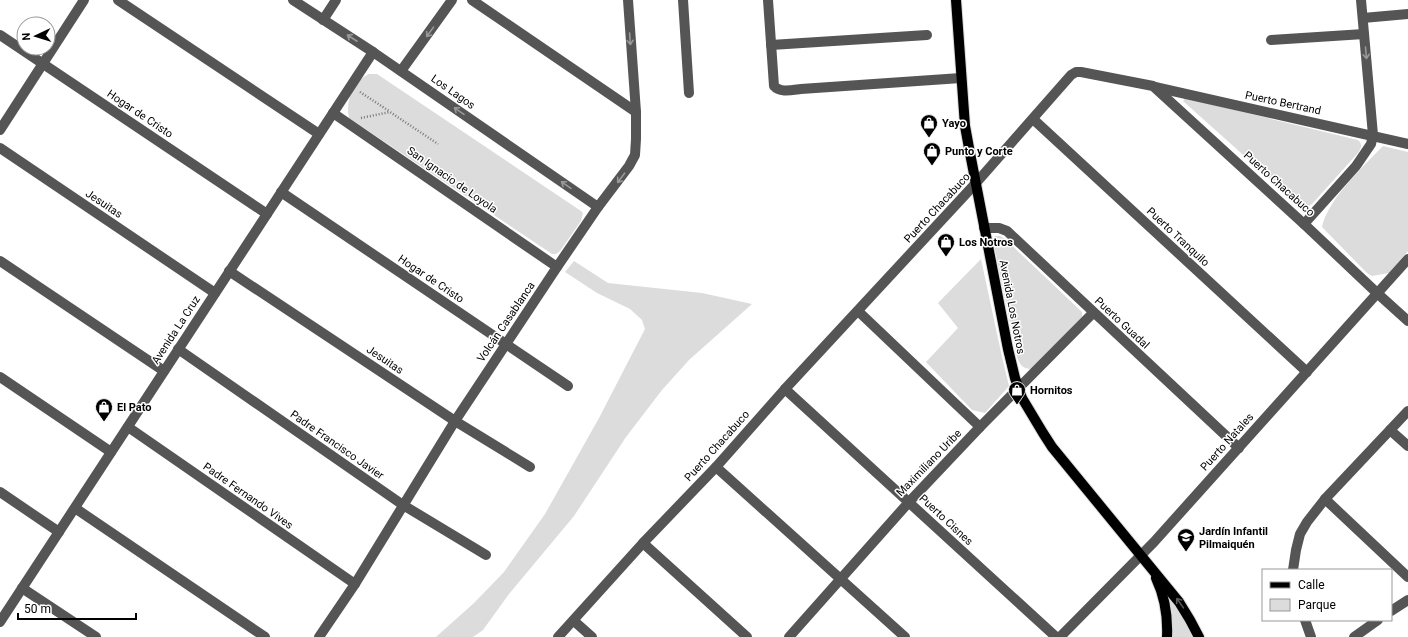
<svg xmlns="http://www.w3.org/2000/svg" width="1408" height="637" font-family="Roboto,sans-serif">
	<rect width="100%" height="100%" fill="#fff"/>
	<g fill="#dcdcdc">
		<path d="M 369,74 L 377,74 L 581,211 L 583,213 L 581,221 L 560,251 L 556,254 L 552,254 L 349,118 C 345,101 353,81 369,74 Z"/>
		<path d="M 1185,98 L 1358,140 C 1363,145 1361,148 1358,153 L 1312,204 L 1309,206 L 1299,205 L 1183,101 Z"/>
		<path d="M 1383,146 L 1408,152 L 1408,251 L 1389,273 L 1372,276 L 1367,273 L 1322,227 C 1328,199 1363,167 1383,146 Z"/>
		<path d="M 995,236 L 1000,236 L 1005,239 L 1082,312 L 1082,317 L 1034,369 C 1023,369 1021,367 1017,357 L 993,240 Z"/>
		<path d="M 981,259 L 1002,357 L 1009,386 L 985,413 L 972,410 L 926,362 L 958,328 L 938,303 Z"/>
		<path d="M 574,261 L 608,283 L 702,293 L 752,304 L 689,360 L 662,390 L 626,437 L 574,516 L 509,594 L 483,630 L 473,637 L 436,637 L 474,603 L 504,572 L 545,514 L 599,418 L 645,329 L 642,320 L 630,309 L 597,293 L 565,272 Z"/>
		<path d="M 1170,597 L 1184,617 L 1193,637 L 1171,637 L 1168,599 Z"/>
	</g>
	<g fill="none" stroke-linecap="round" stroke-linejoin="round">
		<g stroke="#dbdbdb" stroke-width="12">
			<g id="major">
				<path d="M 956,0 L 965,126 L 969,148 L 1008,349 L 1015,378 L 1022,398 L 1043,433 L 1052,447 L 1179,602 L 1190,620 L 1199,637"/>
				<path d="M 1156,578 C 1165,597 1168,616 1167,637"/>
			</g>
		</g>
		<g stroke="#777" stroke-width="2.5" stroke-dasharray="1 2" stroke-linecap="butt">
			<path d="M 360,92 L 389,111"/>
			<path d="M 361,118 L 390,112 L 438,144"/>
		</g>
		<g stroke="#555" stroke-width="10">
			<path d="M 118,0 L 319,134"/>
			<path d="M 293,0 L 373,52 L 598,207"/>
			<path d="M 472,0 L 636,112"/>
			<path d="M 683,0 L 689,93"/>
			<path d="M 768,0 L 774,86 C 780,93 792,90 801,89 L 961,78"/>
			<path d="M 1363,18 L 1408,14"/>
			<path d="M 323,20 L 336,0"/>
			<path d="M 0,35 L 267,214"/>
			<path d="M 1271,40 L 1364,34"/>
			<path d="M 771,45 L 927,35"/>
			<path d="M 401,71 L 452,0"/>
			<path d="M 1155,87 L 1408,144"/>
			<path d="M 333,113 L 557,267"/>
			<path d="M 1033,119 L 1307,372"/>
			<path d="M 0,130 L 84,0"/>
			<path d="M 0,148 L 215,293"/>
			<path d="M 281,192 L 568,386"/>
			<path d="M 1304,224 L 1356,166 L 1371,144 L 1373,135 L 1361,0"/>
			<path d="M 984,228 L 999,228 L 1007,231 L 1239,448"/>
			<path d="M 0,261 L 164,371"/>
			<path d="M 229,271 L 455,421 L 530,467"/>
			<path d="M 858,311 L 980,427"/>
			<path d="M 178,349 L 403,505 L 486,555"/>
			<path d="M 0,377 L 111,452"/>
			<path d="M 785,389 L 1056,637"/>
			<path d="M 128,427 L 355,584"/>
			<path d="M 1390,430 L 1408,446"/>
			<path d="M 716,467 L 905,637"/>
			<path d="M 0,492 L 59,532"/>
			<path d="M 1325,499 L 1408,577"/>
			<path d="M 75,508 L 265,637"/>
			<path d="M 643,543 L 747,637"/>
			<path d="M 1293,570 L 1296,550 L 1300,534 L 1307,522 L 1325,499 L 1408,411"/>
			<path d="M 22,588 L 96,637"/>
			<path d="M 1391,611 L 1408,600"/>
			<path d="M 1305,620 L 1311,637"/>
			<path d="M 574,621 L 592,637"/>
			<path d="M 0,622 L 373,52"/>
			<path d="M 319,637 L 355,584 L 455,421 L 557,267 L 598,207 L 629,166 L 635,155 L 636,139 L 636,112 L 628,0"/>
			<path d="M 558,637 L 643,543 L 716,467 L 785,389 L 976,183 L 1071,75 L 1076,72 L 1081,72 L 1153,86 L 1304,224 L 1377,293 L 1408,321"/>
			<path d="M 789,637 L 909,502 L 980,427 L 1093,313"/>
			<path d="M 1060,637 L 1154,542 L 1408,259"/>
			<path d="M 1354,637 L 1378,620"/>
		</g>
		<use href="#major" stroke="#000" stroke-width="10"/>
	</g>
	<defs><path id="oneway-shaft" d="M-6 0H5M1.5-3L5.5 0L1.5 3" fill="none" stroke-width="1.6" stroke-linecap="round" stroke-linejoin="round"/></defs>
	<g stroke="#999">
		<use href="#oneway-shaft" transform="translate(430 32) rotate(126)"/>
		<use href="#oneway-shaft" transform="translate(352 38) rotate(-147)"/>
		<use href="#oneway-shaft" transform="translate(630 39) rotate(86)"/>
		<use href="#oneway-shaft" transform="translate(1366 53) rotate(85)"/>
		<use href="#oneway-shaft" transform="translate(459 111) rotate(-145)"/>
		<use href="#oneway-shaft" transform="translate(621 178) rotate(127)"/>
		<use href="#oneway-shaft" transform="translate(566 185) rotate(-145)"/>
	</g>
	<use stroke="#595959" href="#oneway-shaft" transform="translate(1180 603) rotate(-125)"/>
	<defs>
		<g id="shop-pin" transform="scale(0.9)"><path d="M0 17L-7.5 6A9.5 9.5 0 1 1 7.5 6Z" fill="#000" stroke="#fff"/><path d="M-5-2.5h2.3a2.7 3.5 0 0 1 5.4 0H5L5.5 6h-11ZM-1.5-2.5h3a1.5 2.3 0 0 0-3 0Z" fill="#fff"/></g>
		<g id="school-pin" transform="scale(0.9)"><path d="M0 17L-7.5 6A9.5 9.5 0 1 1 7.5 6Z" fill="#000" stroke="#fff"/><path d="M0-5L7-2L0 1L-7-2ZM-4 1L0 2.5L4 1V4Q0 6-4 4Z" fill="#fff"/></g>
	</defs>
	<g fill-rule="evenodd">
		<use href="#shop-pin" x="929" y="123"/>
		<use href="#shop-pin" x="932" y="151"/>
		<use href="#shop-pin" x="946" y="242"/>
		<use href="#shop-pin" x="1017" y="390"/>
		<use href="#shop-pin" x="104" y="407"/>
		<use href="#school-pin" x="1186" y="537"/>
	</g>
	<g text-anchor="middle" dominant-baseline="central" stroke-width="3" stroke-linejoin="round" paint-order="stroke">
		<g font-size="11" fill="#000" stroke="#fff">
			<text transform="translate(453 92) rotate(35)">Los Lagos</text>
			<text transform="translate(1283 103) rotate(12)">Puerto Bertrand</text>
			<text transform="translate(140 114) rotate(34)">Hogar de Cristo</text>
			<text transform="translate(452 180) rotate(35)">San Ignacio de Loyola</text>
			<text transform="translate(1279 184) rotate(42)">Puerto Chacabuco</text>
			<text transform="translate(104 204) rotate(34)">Jesuitas</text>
			<text transform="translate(937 208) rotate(-47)">Puerto Chacabuco</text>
			<text transform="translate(1178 237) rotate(43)">Puerto Tranquilo</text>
			<text transform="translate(431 279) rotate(34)">Hogar de Cristo</text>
			<text transform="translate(1012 307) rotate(79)">Avenida Los Notros</text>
			<text transform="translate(506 322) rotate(-56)">Volcán Casablanca</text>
			<text transform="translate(1122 323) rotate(43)">Puerto Guadal</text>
			<text transform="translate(176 330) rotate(-57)">Avenida La Cruz</text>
			<text transform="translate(385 360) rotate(34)">Jesuitas</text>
			<text transform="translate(1227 442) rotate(-48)">Puerto Natales</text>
			<text transform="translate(337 445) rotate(35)">Padre Francisco Javier</text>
			<text transform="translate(717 446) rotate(-48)">Puerto Chacabuco</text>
			<text transform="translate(929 463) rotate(-46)">Maximiliano Uribe</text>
			<text transform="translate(248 496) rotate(35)">Padre Fernando Vives</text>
			<text transform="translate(946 520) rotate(43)">Puerto Cisnes</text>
		</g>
		<g font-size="11" font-weight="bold" fill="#000" stroke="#fff" text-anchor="start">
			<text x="942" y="123">Yayo</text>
			<text x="945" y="151">Punto y Corte</text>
			<text x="959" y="242">Los Notros</text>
			<text x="1030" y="390">Hornitos</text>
			<text x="117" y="407">El Pato</text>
			<text x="1199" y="531">Jardín Infantil<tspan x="1199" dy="13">Pilmaiquén</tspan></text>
		</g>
	</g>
	<rect x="1262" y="569" width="130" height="52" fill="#ffffff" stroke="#999999"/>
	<rect x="1270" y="582" width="20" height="6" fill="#000000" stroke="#999999"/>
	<text x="1298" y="589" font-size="12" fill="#000000">Calle</text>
	<rect x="1270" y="599" width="20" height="12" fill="#dcdcdc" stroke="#999999"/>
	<text x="1298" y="609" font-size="12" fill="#000000">Parque</text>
	<g transform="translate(36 36) rotate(266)"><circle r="19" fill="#ffffff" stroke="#999999"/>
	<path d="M0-3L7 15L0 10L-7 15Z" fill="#000000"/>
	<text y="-6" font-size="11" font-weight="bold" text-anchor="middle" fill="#000000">N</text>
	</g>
	<path d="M18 613v6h118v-6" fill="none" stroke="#000000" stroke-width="2"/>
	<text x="24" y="613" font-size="12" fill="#000000" stroke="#ffffff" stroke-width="3" paint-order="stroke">50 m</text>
</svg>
